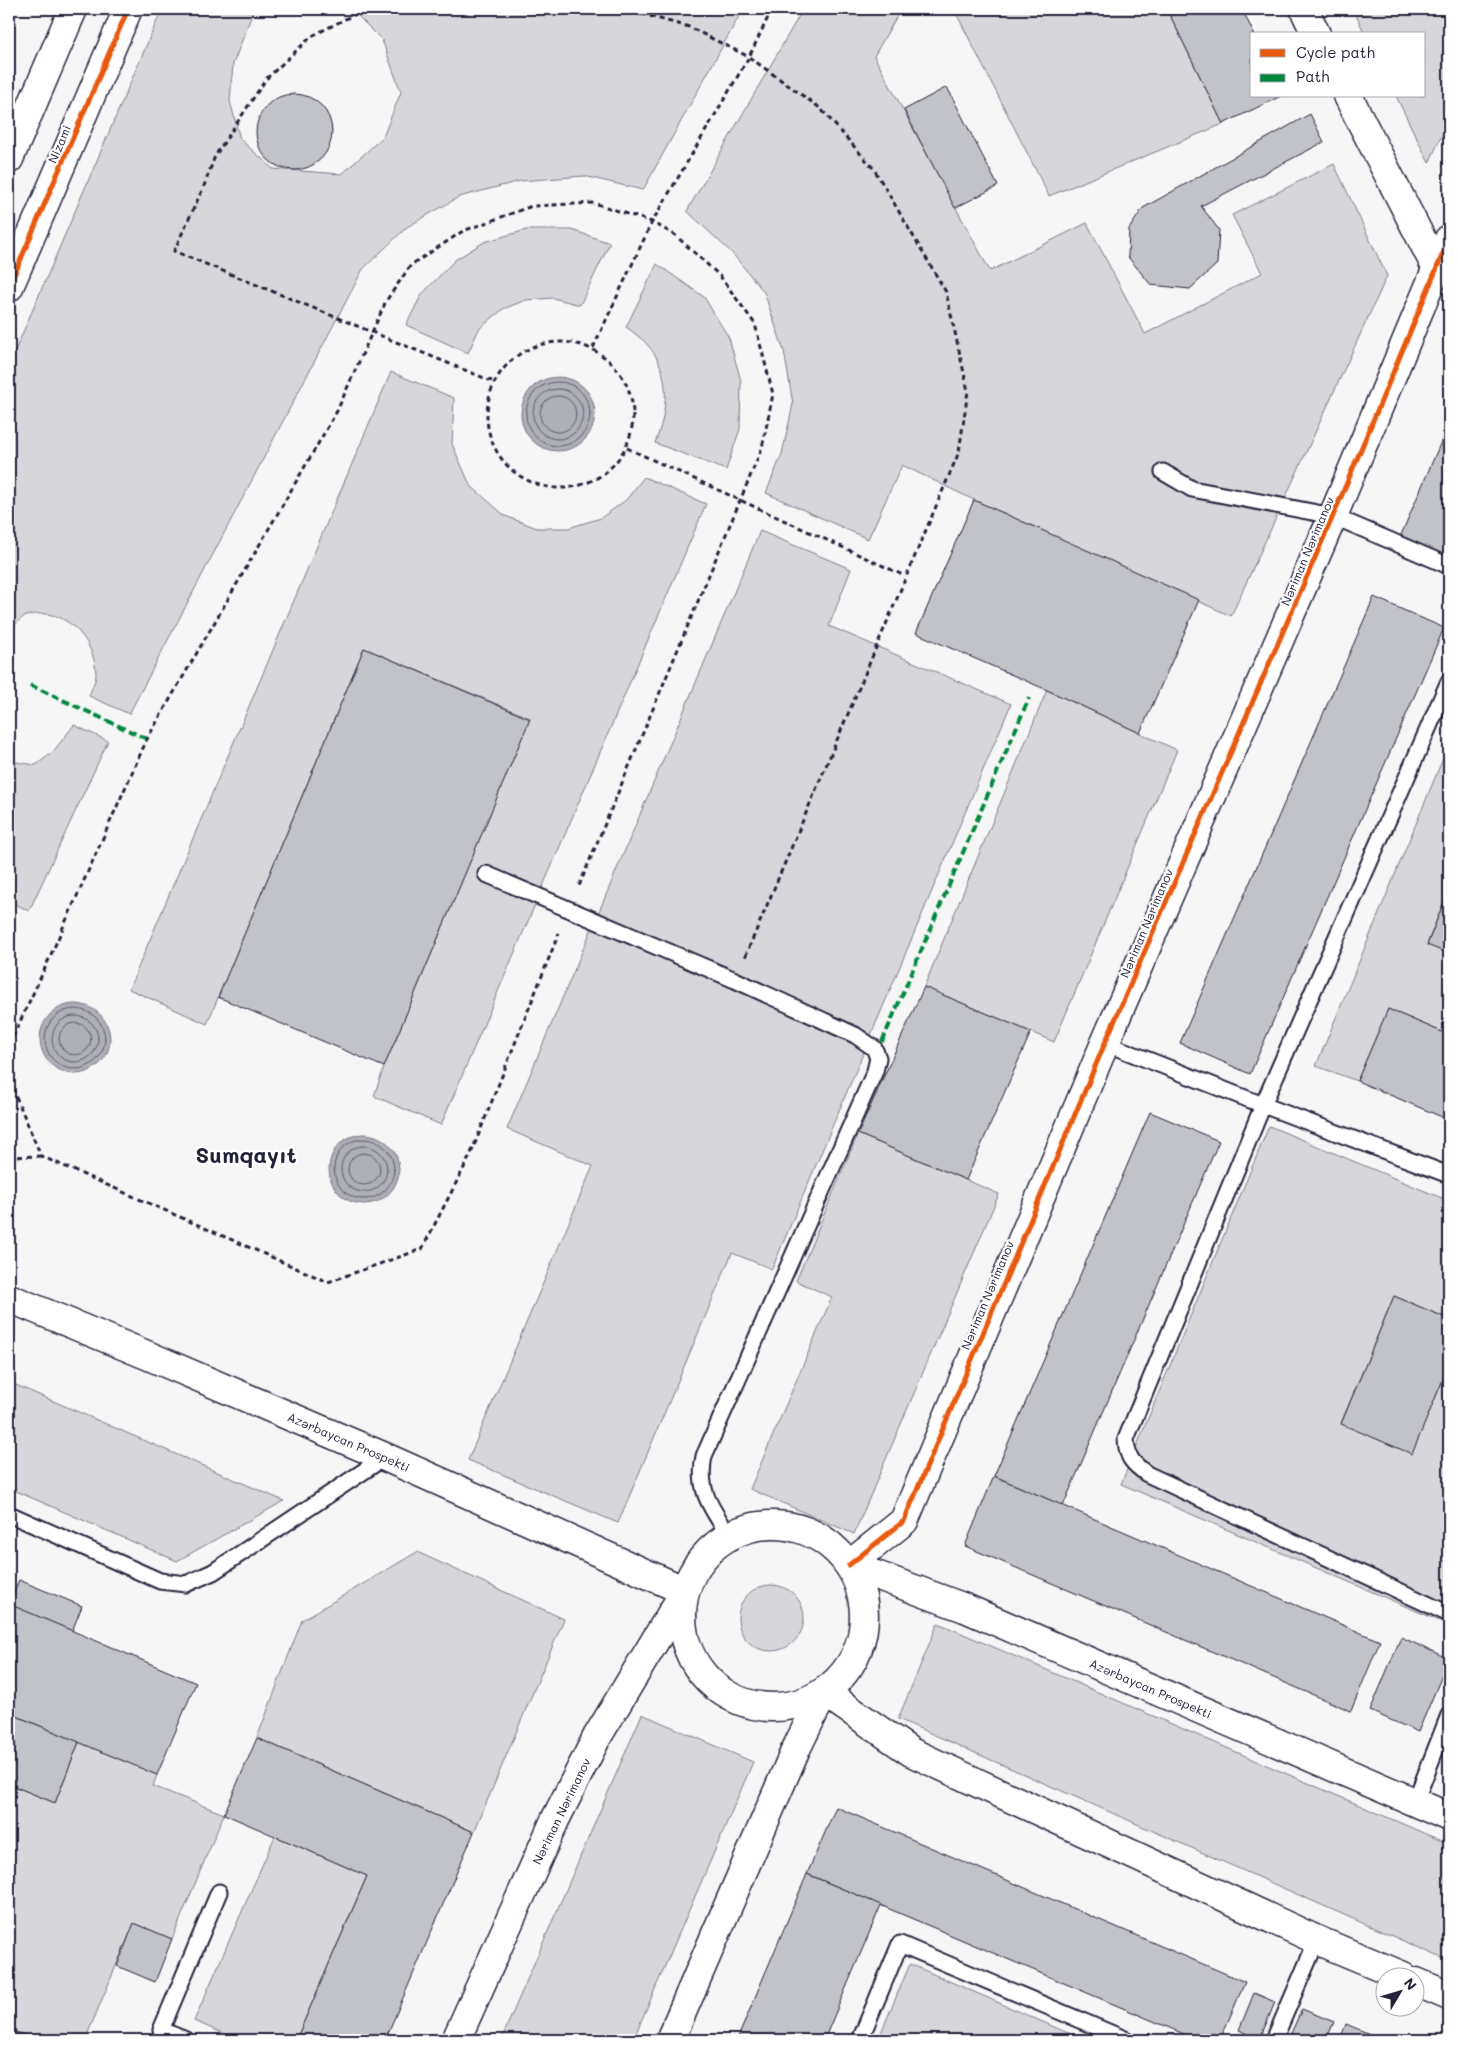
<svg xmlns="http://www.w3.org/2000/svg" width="1458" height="2049" font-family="Mali,sans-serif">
	<rect width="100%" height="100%" fill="#f6f6f7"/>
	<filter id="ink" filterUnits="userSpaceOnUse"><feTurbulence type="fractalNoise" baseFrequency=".02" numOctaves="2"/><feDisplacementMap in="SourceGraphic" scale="10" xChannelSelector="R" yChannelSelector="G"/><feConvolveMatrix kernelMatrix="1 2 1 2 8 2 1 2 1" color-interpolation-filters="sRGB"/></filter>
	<g filter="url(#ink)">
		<g fill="#d7d7db" stroke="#7c7c8b">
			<path d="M 162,9 L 254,9 L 233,64 L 230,101 L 240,139 L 273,169 L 342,174 L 383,137 L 401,92 L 382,40 L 351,9 L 743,9 L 643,190 L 584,176 L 520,181 L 459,197 L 407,227 L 363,269 L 129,714 L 89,696 C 91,689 96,681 96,674 C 95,639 63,604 26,616 C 20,618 14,627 9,630 L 9,365 Z"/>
			<path d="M 803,9 L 901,9 L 874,56 L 990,271 L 1087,223 L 1145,334 L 1262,273 L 1232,215 L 1334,164 L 1387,276 L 1231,616 L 974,500 L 902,465 L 868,539 L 766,493 L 782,454 L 793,404 L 784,351 L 764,292 L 732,253 L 687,211 Z"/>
			<path d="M 954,9 L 1167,9 L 1223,124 L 1049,196 Z"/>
			<path d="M 1353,9 L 1449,9 L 1449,120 L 1429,163 L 1396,96 L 1424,96 L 1424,34 L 1365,34 Z"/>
			<path d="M 526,230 L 572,230 L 610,243 L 580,305 L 553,298 L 526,300 L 503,309 L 479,329 L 468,353 L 406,325 L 422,294 L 455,260 L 484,242 Z"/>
			<path d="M 657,264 L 704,297 L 729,338 L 741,381 L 740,429 L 726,470 L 655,443 C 668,411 672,372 647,344 C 641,338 633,332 626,327 Z"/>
			<path d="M 391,372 L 454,398 L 452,444 L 470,485 L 505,516 L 537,528 L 568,528 L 601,518 L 626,500 L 644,477 L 706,504 L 441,1125 L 374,1096 L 384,1067 L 530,718 L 364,648 L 207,1024 L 129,989 Z"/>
			<path d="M 760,531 L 851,569 L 829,626 L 1011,704 L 772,1269 L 732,1253 L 618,1523 L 468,1460 L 593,1166 L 507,1129 Z"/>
			<path d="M 1047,690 L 1177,750 L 1054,1042 L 924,987 Z"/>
			<path d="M 74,725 L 108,741 L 29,911 L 9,901 L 9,761 L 36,765 L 52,753 Z"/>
			<path d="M 1446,751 L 1449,752 L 1449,889 L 1427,944 L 1449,954 L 1449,1035 L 1388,1009 L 1357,1081 L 1316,1066 Z"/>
			<path d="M 1269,1126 L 1449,1201 L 1449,1319 L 1394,1296 L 1341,1423 L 1412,1453 L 1449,1365 L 1449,1625 L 1121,1484 Z"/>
			<path d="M 858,1134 L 999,1194 L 854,1534 L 750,1489 L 832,1297 L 796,1281 Z"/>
			<path d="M 9,1382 L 284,1501 L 177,1561 L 9,1488 Z"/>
			<path d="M 417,1552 L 564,1619 L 474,1832 L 257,1738 L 302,1620 Z"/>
			<circle cx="771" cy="1618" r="33"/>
			<path d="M 938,1623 L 1449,1844 L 1449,1961 L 898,1719 Z"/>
			<path d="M 642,1714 L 753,1762 L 633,2040 L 501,2040 Z"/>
			<path d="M 79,1742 L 157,1775 L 153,1786 L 224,1814 L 172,1939 L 134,1923 L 85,2040 L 35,2040 L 9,2029 L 9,1784 L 55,1803 Z"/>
			<path d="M 275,1836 L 367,1876 L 296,2040 L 239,2040 L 194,2021 Z"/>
			<path d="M 910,1964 L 1084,2040 L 878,2040 Z"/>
		</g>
		<g fill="#aeaeb7" stroke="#767685">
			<circle cx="558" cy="414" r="37"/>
			<circle cx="75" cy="1039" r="35"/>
			<circle cx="364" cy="1169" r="35"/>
		</g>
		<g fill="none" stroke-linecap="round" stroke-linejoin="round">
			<g stroke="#5a5a6d" stroke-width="1">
				<circle cx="558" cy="414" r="32"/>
				<circle cx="558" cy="414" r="25"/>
				<circle cx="558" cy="414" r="18"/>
				<circle cx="75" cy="1039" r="30"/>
				<circle cx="75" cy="1039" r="23"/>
				<circle cx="75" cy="1039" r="16"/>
				<circle cx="364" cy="1169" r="30"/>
				<circle cx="364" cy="1169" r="23"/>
				<circle cx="364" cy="1169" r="16"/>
			</g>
		</g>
		<g fill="#c2c2c9" stroke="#22223b">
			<path d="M 1167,9 L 1242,9 L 1254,34 L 1252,34 L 1252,96 L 1281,96 L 1223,124 Z"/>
			<path d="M 947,87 L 998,186 L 955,208 L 904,110 Z"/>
			<circle cx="294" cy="132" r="38"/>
			<path d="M 1310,114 L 1324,142 L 1201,206 L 1219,230 L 1217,264 L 1190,289 L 1151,285 L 1128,257 L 1129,229 L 1143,208 Z"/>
			<path d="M 1449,423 L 1449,564 L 1398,542 Z"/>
			<path d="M 974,500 L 1199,600 L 1140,733 L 1047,690 L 916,633 Z"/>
			<path d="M 1374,597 L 1444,628 L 1250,1074 L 1180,1043 Z"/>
			<path d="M 364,648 L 530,719 L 384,1067 L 218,997 Z"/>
			<path d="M 1449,889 L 1449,954 L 1427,945 Z"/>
			<path d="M 924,987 L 1031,1032 L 966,1180 L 858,1134 Z"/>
			<path d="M 1388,1009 L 1449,1035 L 1449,1120 L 1357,1081 Z"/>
			<path d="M 1150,1112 L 1219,1141 L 1063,1506 L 994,1476 Z"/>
			<path d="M 1394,1296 L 1449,1319 L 1449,1365 L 1412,1454 L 1341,1424 Z"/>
			<path d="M 994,1476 L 1380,1641 L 1351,1711 L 965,1546 Z"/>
			<path d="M 19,1580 L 82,1606 L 72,1631 L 9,1605 Z"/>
			<path d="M 9,1604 L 196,1683 L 157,1775 L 9,1713 Z"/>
			<path d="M 1401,1637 L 1449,1659 L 1418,1732 L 1370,1711 Z"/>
			<path d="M 9,1713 L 79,1742 L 55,1803 L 9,1784 Z"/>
			<path d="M 257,1738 L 474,1832 L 385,2040 L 296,2040 L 367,1876 L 224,1814 Z"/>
			<path d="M 836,1807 L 1245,1982 L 1220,2040 L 1198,2040 L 807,1874 Z"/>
			<path d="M 807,1874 L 881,1905 L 824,2040 L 737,2040 Z"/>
			<path d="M 134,1923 L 172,1939 L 155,1982 L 117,1966 Z"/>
			<path d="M 1254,1993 L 1275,2002 L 1260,2039 L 1239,2030 Z"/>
			<path d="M 1302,2009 L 1334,2022 L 1326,2040 L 1288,2040 Z"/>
			<path d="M 1346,2024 L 1384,2040 L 1340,2040 Z"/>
			<path d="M 9,2029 L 35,2040 L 9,2040 Z"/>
		</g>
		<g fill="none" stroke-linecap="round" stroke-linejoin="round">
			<g stroke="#22223b" stroke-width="19">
				<g id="service">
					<path d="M 1163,472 L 1192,489 L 1333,516 L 1449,566"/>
					<path d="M 1449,681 L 1263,1105 L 1126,1439 C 1127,1458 1132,1463 1147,1474 L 1449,1614"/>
					<path d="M 486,874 L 735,980 L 855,1035 L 874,1048 L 878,1058 L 875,1071 L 704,1456 C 697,1490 711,1508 729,1535"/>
					<path d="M 1105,1043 L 1263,1105 L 1449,1175"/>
					<path d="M 9,1514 L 160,1581 L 186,1584 L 213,1572 L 385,1457"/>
					<path d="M 1415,1802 L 1449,1715"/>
					<path d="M 186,2040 L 161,2030 L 219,1892"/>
					<path d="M 860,2040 L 900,1944 L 1127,2040"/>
					<path d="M 1274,2040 L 1317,1940"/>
				</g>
			</g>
			<g stroke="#22223b" stroke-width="31">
				<g id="minor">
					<path d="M 1304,9 L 1316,34"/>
					<path d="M 1348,96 L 1437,269"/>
					<path d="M 849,1565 L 904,1521 L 1105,1043 L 1333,516 L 1449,239"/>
				</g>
			</g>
			<g stroke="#22223b" stroke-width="31">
				<g id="tertiary">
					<path d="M 9,159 L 73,9"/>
					<path d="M 9,287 L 128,9"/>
				</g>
			</g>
			<g stroke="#22223b" stroke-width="31">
				<g id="secondary">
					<path id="s1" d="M 9,1298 L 149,1356 L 385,1457 L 685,1591 L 597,1737 L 555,1820 L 456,2040"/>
					<circle cx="773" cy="1616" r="91"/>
					<path id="s2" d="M 849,1565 L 965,1608 L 1449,1817"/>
					<path d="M 1416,1982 L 1449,1996"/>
					<path d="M 670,2040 L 795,1751 L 824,1692 L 911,1752 L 1317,1940 L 1403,1976"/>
				</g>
			</g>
			<g stroke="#22223b" stroke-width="3" stroke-dasharray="5 4" stroke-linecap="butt">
				<path d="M 318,9 L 324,12"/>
				<path d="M 365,9 L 312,36 L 266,79 L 215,156 L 204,186 L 174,251 L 494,382"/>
				<path d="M 624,9 L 689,27 L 749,57 L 820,108 L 874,169 L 946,292 L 968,391 L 959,452 L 745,957"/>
				<circle cx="560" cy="415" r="73"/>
				<path d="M 593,348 L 652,222 L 749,57 L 772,9"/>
				<path d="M 627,448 L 905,576"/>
				<path d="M 9,1045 L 45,968 L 147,739 L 337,411 L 386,301 L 411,265 L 463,231 L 532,206 L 594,203 L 652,222 L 675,235 L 720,276 L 755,324 L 773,394 L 762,448 L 579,886"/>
				<path d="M 9,1080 L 41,1156 L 328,1282 L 422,1249 L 470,1156 L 559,933"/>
				<path d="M 9,1157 L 41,1156"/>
			</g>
			<use href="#service" stroke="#fff" stroke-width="15"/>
			<use href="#minor" stroke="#fff" stroke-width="28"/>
			<use href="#tertiary" stroke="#fff" stroke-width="28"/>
			<use href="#secondary" stroke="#fff" stroke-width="28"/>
			<g stroke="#00873e" stroke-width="4" stroke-dasharray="8 4" stroke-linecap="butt">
				<path d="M 30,685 L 147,739"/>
				<path d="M 882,1042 L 1029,698"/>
			</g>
			<g stroke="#fff" stroke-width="8">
				<g id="cycleway">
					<path d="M 9,287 L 128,9"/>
					<path d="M 849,1565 L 904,1521 L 1105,1043 L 1333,516 L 1449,239"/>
				</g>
			</g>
			<use href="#cycleway" stroke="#e8590c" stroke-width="5"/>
		</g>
	</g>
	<g text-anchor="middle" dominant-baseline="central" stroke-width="4.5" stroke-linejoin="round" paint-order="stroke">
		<g font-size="12" fill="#22223b" stroke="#fff">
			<text transform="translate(59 144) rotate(-67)">Nizami</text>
			<text transform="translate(1307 551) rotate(-67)">Nəriman Nərimanov</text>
			<text transform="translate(1146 923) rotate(-67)">Nəriman Nərimanov</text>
			<text transform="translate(987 1295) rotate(-67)">Nəriman Nərimanov</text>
			<text stroke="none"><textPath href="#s1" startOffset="369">Azərbaycan Prospekti</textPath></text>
			<text stroke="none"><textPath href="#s2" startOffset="326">Azərbaycan Prospekti</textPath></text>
			<text transform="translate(561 1811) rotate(-64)">Nəriman Nərimanov</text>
		</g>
		<g font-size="22" font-weight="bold" fill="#22223b" stroke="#fff">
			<text x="246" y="1154">Sumqayıt</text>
		</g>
	</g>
	<rect width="1458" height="2049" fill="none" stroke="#fff" stroke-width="30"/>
	<rect x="15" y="15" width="1428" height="2019" fill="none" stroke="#22223b" stroke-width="2" filter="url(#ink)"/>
	<rect x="1250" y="32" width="175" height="65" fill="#ffffff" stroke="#a7a7b1"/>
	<rect x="1260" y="49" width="25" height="8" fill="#e8590c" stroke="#a7a7b1"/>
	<text x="1296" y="58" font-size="15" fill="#22223b">Cycle path</text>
	<rect x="1260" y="74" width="25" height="8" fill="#00873e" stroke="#a7a7b1"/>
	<text x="1296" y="82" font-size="15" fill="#22223b">Path</text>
	<g transform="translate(1400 1992) rotate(52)"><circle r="24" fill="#ffffff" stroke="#a7a7b1"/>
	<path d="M0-4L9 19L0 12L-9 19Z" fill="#22223b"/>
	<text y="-8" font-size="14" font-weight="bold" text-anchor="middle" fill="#22223b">N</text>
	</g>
</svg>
